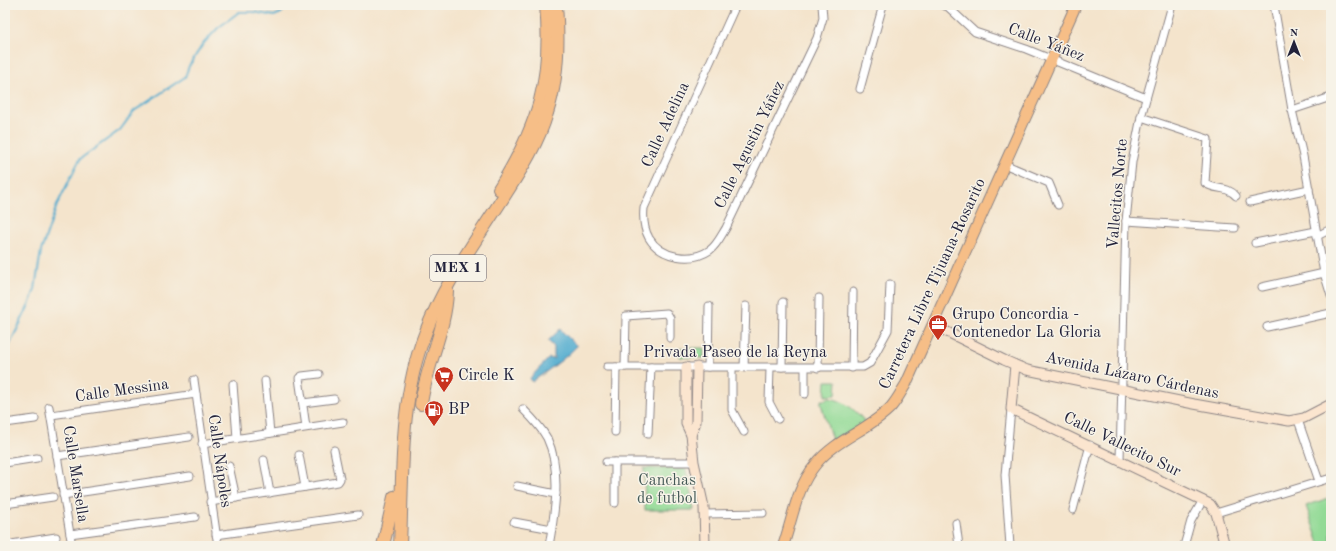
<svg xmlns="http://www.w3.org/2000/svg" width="1336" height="551" font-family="'Old Standard TT',serif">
	<rect width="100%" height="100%" fill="#f7f3e8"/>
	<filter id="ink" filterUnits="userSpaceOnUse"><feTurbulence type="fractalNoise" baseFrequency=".025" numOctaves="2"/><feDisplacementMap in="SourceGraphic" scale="8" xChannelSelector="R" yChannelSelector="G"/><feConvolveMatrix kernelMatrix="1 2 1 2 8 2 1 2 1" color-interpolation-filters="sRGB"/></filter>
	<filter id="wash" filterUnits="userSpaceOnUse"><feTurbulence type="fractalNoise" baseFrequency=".012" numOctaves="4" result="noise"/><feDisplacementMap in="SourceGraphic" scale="16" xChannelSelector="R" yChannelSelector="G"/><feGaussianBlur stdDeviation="0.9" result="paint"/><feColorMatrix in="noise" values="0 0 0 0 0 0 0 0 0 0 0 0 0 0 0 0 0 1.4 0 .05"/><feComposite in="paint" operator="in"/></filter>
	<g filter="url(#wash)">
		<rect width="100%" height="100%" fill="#f4e4cc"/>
		<g fill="#92da95" stroke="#5a7e68">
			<path d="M 680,348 L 704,348 L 704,358 L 680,357 Z"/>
			<path d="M 826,381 L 837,381 L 836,395 L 825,396 Z"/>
			<path d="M 828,398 C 843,399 857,411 866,423 L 833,443 L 821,404 L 821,400 L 826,400 Z"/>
			<path d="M 644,468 L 686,469 L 694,510 L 645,510 Z"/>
			<path d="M 1331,497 L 1331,546 L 1320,546 L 1306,506 Z"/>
		</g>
		<path fill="#51accf" stroke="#3a6785" d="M 560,329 L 577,346 C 564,360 548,370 532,382 L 530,378 L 549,358 L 554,359 L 554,347 L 548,341 Z"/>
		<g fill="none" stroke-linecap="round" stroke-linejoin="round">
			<path stroke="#51accf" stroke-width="2" d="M 5,354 L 29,305 L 35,289 L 41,251 L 57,205 L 80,159 L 120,130 L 134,111 L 185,77 L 189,66 L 203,44 L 218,28 L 239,12 L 254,12 L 274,16 L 281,13 L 289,5"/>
		</g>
	</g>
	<g filter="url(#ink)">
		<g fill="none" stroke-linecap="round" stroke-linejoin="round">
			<g stroke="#8b8384" stroke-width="9">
				<g id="street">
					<path d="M 736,5 L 644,208 C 643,218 644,229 649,238 C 661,258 691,263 710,250 C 717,245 721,236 726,228 L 817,38 L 823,18 L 822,5"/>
					<path d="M 942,5 L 948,7 L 975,32 L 1026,49 L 1146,98"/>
					<path d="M 1274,5 L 1292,110 L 1303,156 L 1324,273 L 1331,296"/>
					<path d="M 860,89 L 883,5"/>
					<path d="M 1292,110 L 1331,97"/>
					<path d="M 1141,117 L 1208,139 L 1205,183 C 1216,191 1226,185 1236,196"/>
					<path d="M 1004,164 L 1049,183 L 1058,205"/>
					<path d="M 1250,202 L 1309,189"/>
					<path d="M 1126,221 L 1235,228"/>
					<path d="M 1317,236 L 1331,229"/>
					<path d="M 1255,243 L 1316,231"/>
					<path d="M 1262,287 L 1324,273"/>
					<path d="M 1267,327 L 1331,313"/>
					<path d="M 607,367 L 863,367 L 870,363 L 888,330 L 890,284"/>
					<path d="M 625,367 L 626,316 L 667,313 L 670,318 L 670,338"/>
					<path d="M 708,367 L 709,306"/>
					<path d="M 782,367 L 783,302"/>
					<path d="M 732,368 L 732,410 L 744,432"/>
					<path d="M 744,368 L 746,306"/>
					<path d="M 770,368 L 769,402 L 778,419"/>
					<path d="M 805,368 L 805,394"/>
					<path d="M 818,368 L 819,298"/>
					<path d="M 852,368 L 853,292"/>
					<path d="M 194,380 L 218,546"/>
					<path d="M 265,381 L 270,433"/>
					<path d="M 233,384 L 237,438"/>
					<path d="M 303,403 L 334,399"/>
					<path d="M 49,407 L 72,546"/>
					<path d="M 523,409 C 532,418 541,427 547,438 C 562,470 555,512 549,546"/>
					<path d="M 51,415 L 196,394"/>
					<path d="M 1298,420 L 1319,481"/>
					<path d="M 5,423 L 35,419"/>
					<path d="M 306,427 L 299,378 L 302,376 L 319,374"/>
					<path d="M 615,432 L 616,367"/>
					<path d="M 648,434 L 651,367"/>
					<path d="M 202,444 L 343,422"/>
					<path d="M 299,455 L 305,487"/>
					<path d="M 57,456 L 189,437"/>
					<path d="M 264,460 L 270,493"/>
					<path d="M 1120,460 L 1126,221 L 1132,162 L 1141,117 L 1172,5"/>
					<path d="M 606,462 L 694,462"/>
					<path d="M 615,462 L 615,503"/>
					<path d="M 5,463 L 37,458"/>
					<path d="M 229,466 L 236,498"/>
					<path d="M 517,486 L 556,494"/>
					<path d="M 63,495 L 190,476"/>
					<path d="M 210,502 L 338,482 L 340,479 L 334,450"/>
					<path d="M 5,504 L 53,497"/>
					<path d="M 1073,510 L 1090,445"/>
					<path d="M 1216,513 L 1331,478"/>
					<path d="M 705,514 L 763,513"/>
					<path d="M 514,522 L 552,529"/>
					<path d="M 956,523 L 959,546"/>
					<path d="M 70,534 L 195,517"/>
					<path d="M 216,535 L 358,515"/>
					<path d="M 5,545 L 56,537"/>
					<path d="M 1010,546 L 1005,475 L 1011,409"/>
					<path d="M 1184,546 L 1191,521 L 1203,500"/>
				</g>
			</g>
			<g stroke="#8b8384" stroke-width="11">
				<g id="secondary">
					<path d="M 933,325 L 1004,360 L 1027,370 L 1194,404 L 1289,421 L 1304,418 L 1331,404"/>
					<path d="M 1015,365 L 1011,409 L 1210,504 L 1216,513 L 1225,546"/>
					<path d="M 686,367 L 686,424 L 691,435 L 694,462 L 704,507 L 705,546"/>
					<path d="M 691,435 L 696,422 L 697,367"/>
				</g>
			</g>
			<g stroke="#8b8384" stroke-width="12">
				<path id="primary" d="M 783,546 C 793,518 796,488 816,464 C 836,439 869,430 891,407 C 897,400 901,392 906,384 L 1076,5"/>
			</g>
			<g stroke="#8b8384" stroke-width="14">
				<g id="highway">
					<path d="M 499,189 C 538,126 553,80 546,5"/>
					<path d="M 421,404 C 426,366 446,329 447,291"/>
					<path d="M 383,546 L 394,497"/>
					<path d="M 400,546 C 403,476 399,400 425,334 C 443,285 475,242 503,198 C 520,171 538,144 547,113 C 558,79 559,40 556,5"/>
				</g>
			</g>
			<use href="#street" stroke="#fff" stroke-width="7"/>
			<use href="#secondary" stroke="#fbe5cf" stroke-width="9"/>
			<use href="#primary" stroke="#f6be87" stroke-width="10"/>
			<use href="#highway" stroke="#f6be87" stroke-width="12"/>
		</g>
	</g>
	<defs>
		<g id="office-pin" transform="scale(1)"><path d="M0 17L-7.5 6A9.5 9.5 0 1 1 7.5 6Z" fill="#c8321e" stroke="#f7f3e8"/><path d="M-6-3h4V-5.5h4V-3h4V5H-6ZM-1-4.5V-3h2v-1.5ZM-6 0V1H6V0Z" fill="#fff"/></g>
		<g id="supermarket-pin" transform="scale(1)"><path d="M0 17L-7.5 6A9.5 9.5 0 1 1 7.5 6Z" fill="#c8321e" stroke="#f7f3e8"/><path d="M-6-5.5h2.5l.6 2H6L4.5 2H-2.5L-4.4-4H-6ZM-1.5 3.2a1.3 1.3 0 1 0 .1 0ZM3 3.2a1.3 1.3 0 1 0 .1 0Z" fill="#fff"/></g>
		<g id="fuel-pin" transform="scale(1)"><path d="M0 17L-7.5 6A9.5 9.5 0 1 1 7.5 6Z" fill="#c8321e" stroke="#f7f3e8"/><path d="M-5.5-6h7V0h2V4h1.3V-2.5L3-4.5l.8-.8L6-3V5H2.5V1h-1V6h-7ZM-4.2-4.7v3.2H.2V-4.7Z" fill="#fff"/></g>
	</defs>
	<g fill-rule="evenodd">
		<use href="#office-pin" x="938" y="324"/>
		<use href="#supermarket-pin" x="444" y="376"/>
		<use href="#fuel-pin" x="434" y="410"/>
	</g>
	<g text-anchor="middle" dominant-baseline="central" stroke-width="3" stroke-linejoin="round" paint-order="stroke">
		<rect fill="#f7f3e8" stroke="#62616f" stroke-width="1" x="430" y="255" width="56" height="26" rx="3"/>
		<g font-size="15" font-weight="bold" fill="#22223b">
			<text x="458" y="268">MEX 1</text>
		</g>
		<g font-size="16" fill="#22223b" stroke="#f7f3e8">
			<text transform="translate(1046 43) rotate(21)">Calle Yáñez</text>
			<text transform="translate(666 125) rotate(-65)">Calle Adelina</text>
			<text transform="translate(750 145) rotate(-64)">Calle Agustin Yáñez</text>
			<text transform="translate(1118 194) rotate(-85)">Vallecitos Norte</text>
			<text transform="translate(933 284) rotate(-65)">Carretera Libre Tijuana-Rosarito</text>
			<text x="735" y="353">Privada Paseo de la Reyna</text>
			<text transform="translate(1132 376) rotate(12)">Avenida Lázaro Cárdenas</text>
			<text transform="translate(122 391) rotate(-8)">Calle Messina</text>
			<text transform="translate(1122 445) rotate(26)">Calle Vallecito Sur</text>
			<text transform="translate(219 461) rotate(82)">Calle Nápoles</text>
			<text transform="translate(75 474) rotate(81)">Calle Marsella</text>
		</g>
		<g font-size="16" fill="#22223b" stroke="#f7f3e8" text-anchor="start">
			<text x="952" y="315">Grupo Concordia -<tspan x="952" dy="18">Contenedor La Gloria</tspan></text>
			<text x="458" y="376">Circle K</text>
			<text x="448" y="410">BP</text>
		</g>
		<g font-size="16" fill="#445956" stroke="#f7f3e8">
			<text x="667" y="481">Canchas<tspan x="667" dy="18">de futbol</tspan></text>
		</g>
	</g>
	<rect width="1336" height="551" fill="none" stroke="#f7f3e8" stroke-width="20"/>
	<g transform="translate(1294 42)" stroke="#f7f3e8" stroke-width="3" paint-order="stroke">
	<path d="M0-3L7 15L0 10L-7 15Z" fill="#22223b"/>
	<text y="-6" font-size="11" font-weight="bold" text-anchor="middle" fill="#22223b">N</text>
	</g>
</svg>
